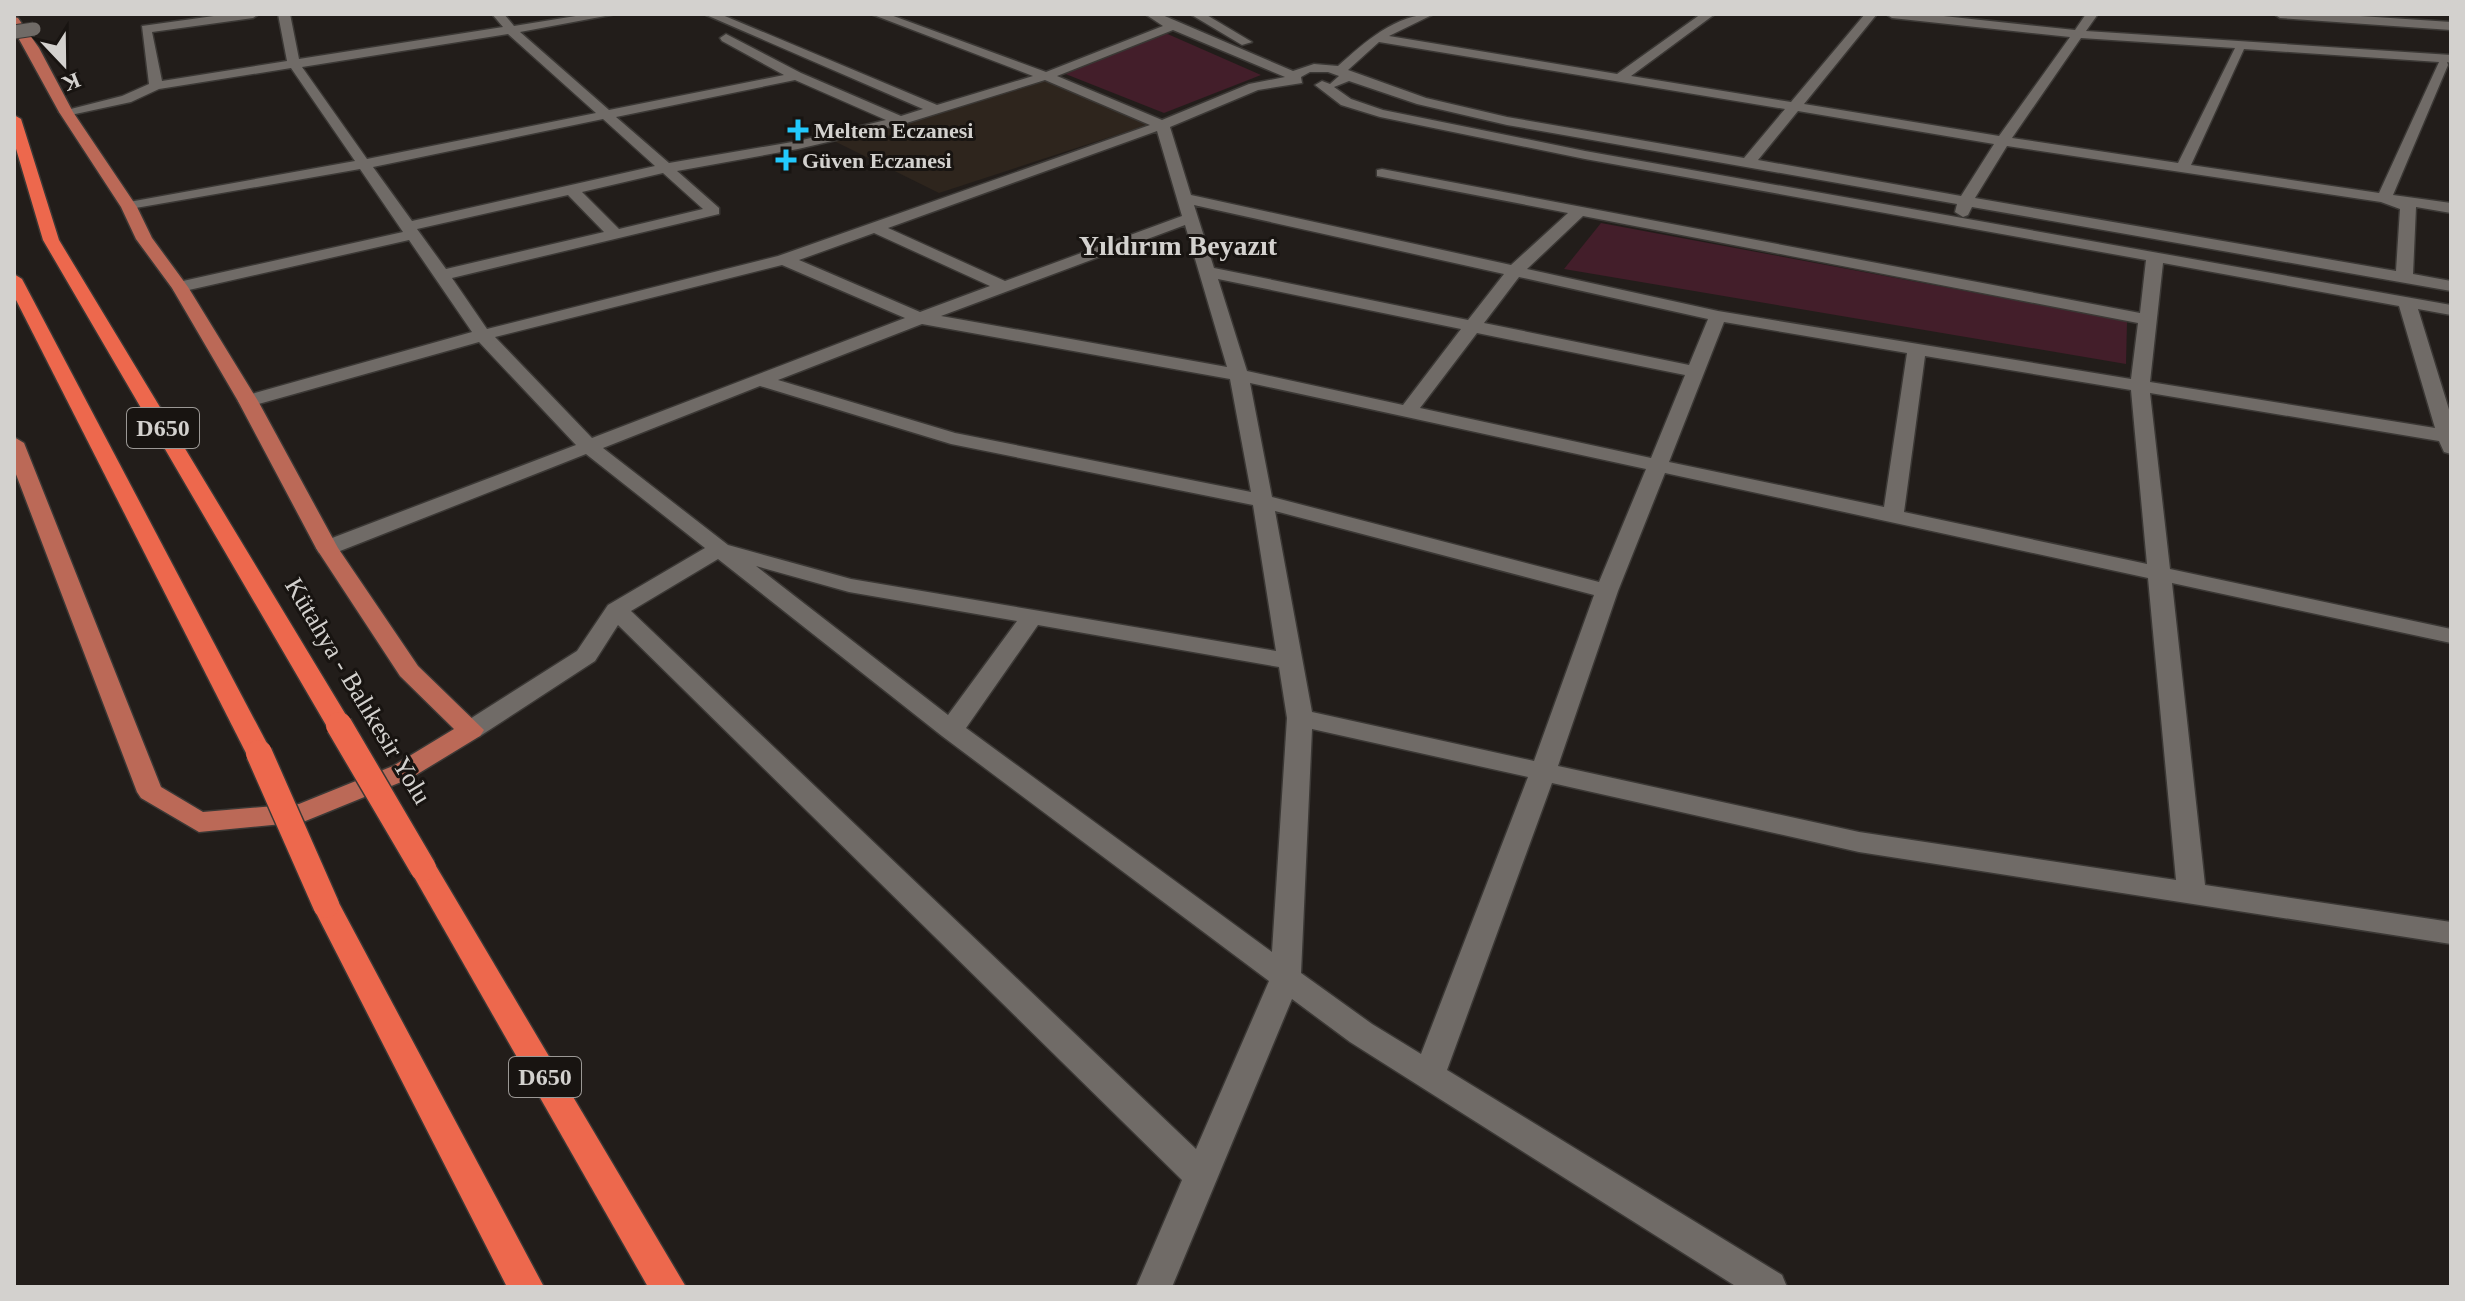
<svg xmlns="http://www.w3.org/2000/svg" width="2465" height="1301" font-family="Georgia,serif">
	<rect width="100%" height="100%" fill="#221d1a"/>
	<path fill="#2e251d" d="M 1042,79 L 1147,125 L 939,193 L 828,138 Z"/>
	<g fill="#431e2a">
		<path d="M 1163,32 L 1261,75 L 1164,113 L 1063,73 Z"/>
		<path d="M 1601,223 L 2127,321 L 2126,364 L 1564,269 Z"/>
	</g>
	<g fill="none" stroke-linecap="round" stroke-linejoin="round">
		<g stroke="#3b3835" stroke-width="3">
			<g id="minor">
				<path d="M 228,14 L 259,14 L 253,18 L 152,32 L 162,81 L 287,61 L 278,14 L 290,14 L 299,59 L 503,27 L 492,14 L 504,14 L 514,26 L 588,14 L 616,14 L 520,32 L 609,110 L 784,75 L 722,41 L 720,38 L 726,34 L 801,73 L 901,116 L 923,109 L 704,14 L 720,14 L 937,105 L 1033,76 L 871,14 L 888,14 L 1046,72 L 1163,26 L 1145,14 L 1160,14 L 1293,71 L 1314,64 L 1338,66 C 1365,42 1395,14 1434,14 L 1389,36 L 1617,74 L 1701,14 L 1715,14 L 1631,76 L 1791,102 L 1865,14 L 1877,14 L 1804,104 L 1999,136 L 2070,37 L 1892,18 L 1886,14 L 1925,14 L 2075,30 L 2086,14 L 2098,14 L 2086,31 L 2451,55 L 2451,63 L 2447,62 L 2448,65 L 2393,195 L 2451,203 L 2451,213 L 2416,207 L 2413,274 L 2451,281 L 2451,291 L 1972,207 L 1968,215 L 1963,217 L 1955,212 L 1957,204 L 1507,125 L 1417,104 L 1349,81 L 1334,87 L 1351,99 L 1383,110 L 1585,151 L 2451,305 L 2451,315 L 2418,309 L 2451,416 L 2451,454 L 2444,452 L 2439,441 L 2150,393 L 2170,569 L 2451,629 L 2451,643 L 2172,583 L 2205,885 L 2451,922 L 2451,944 L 1859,852 L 1552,783 L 1447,1070 L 1782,1275 L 1787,1287 L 1737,1287 L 1350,1042 L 1292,999 L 1172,1287 L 1136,1287 L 1182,1180 L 618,625 L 595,661 L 480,736 L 471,738 L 462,736 L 458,730 L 462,724 L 577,651 L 608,605 L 705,548 L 586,454 L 335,553 L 319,553 L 316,548 L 319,543 L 576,445 L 479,342 L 255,405 L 241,405 L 238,401 L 241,397 L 472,332 L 409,240 L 180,292 L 174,291 L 172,287 L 174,283 L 403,232 L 360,169 L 124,210 L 124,204 L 129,202 L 355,161 L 291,68 L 159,89 L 131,102 L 66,116 L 59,112 L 122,96 L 149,84 L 142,26 ZM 1173,30 L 1285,77 L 1249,84 L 1162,120 L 1057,76 ZM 508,34 L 596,113 L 367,159 L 302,67 ZM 2081,38 L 2235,48 L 2178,163 L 2012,138 ZM 1379,42 L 1785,109 L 1744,158 L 1507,117 L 1426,98 L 1348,70 ZM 2244,49 L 2439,62 L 2379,193 L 2191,165 ZM 1310,72 L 1328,72 L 1339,76 L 1330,84 L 1322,81 L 1315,85 L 1341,105 L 1380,117 L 1585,159 L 2146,260 L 2140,313 L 1382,169 L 1377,170 L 1377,176 L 1568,213 L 1511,265 L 1191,195 L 1170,127 L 1258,90 L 1302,83 L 1301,77 ZM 795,80 L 886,120 L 798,141 L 669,163 L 616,117 ZM 1045,80 L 1150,125 L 778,256 L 487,329 L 452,278 L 719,214 L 719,208 L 677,171 L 798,149 L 900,125 ZM 1798,111 L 1994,144 L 1961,196 L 1758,160 ZM 603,119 L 655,166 L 412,221 L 373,167 ZM 1157,131 L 1182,216 L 1005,281 L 888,228 ZM 2007,146 L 2381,202 L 2400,209 L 2396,271 L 1975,198 ZM 663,173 L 703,209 L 619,229 L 582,192 ZM 568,195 L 604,232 L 446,269 L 417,229 ZM 1194,205 L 1504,274 L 1468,320 L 1214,268 ZM 1583,216 L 2138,323 L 2131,379 L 1718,311 L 1527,269 ZM 1185,225 L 1227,367 L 941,316 ZM 874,233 L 990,286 L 920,312 L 799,260 ZM 2163,263 L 2399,306 L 2435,428 L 2150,382 ZM 782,265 L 905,318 L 592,438 L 495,337 ZM 1519,277 L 1708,319 L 1689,365 L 1484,323 ZM 1218,279 L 1461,329 L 1403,405 L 1247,371 ZM 1724,322 L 1907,353 L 1884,507 L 1669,462 ZM 922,324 L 1230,379 L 1251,492 L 955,433 L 778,380 ZM 1477,333 L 1685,375 L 1651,458 L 1420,408 ZM 1925,356 L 2131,390 L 2147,564 L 1904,512 ZM 1250,383 L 1646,469 L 1599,582 L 1272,497 ZM 760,386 L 951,444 L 1253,505 L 1276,651 L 851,579 L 728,545 L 603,448 ZM 1665,473 L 2148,578 L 2176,880 L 1859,832 L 1558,766 L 1618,591 ZM 1275,511 L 1594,595 L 1534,761 L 1312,712 ZM 718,559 L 942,736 L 1269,981 L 1196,1149 L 631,611 ZM 756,566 L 849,592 L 1017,621 L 948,715 ZM 1038,625 L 1279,667 L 1287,718 L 1272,952 L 966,728 ZM 1312,729 L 1528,777 L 1421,1054 L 1372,1024 L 1301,973 Z"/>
				<path d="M 1190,14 L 1205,14 L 1252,42 L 1242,45 Z"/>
				<path d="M 2274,14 L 2330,14 L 2451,22 L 2451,30 L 2280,18 Z"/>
			</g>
		</g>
		<g stroke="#3b3835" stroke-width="3">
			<path id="major" d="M 14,17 L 18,18 L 39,48 L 73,112 L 137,207 L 152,238 L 188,287 L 258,401 L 338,548 L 418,666 L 484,730 L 480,736 L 411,778 L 303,822 L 199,832 L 141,798 L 137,792 L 14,469 L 14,437 L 24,443 L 161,787 L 203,812 L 299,804 L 393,766 L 454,729 L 400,676 L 316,548 L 238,401 L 172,288 L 136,239 L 121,207 L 59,112 L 14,30 Z"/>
		</g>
		<g stroke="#3b3835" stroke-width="3">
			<g id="highway">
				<path d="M 14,115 L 21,119 L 59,240 L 352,725 L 348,731 L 339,733 L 330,731 L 326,725 L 43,240 L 14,142 Z"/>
				<path d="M 14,274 L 22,279 L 272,753 L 268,759 L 259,762 L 250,759 L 246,753 L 14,296 Z"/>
				<path d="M 423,858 L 433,861 L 686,1287 L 648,1287 L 409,868 L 413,861 Z"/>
				<path d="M 326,894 L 336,897 L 340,905 L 544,1287 L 507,1287 L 312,905 L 316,897 Z"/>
			</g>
		</g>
		<use href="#minor" fill="#706b67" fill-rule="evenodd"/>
		<use href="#major" fill="#bb6957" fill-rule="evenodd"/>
		<use href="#highway" fill="#ed684d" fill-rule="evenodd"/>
		<g stroke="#3b3835" stroke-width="15" stroke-linecap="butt">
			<path id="minor-bridge" d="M 14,32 L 34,29"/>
		</g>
		<g stroke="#3b3835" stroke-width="29" stroke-linecap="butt">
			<g id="highway-bridge">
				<path d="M 339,725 L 423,868"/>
				<path d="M 259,753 L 326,905"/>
			</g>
		</g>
		<use href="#minor-bridge" stroke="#706b67" stroke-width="13"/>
		<use href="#highway-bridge" stroke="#ed684d" stroke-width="26"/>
	</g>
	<g fill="#22c9fd" stroke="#181411" stroke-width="3">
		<path d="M794 118h8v8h8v8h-8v8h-8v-8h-8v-8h8z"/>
		<path d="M782 148h8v8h8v8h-8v8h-8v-8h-8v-8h8z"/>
	</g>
	<g text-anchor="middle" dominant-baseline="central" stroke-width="6" stroke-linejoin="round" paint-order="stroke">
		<g font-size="22" font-weight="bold" fill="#d3d1ce" stroke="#181411" text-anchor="start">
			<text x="814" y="130">Meltem Eczanesi</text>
			<text x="802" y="160">Güven Eczanesi</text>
		</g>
		<g fill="#181411" stroke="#9b9895" stroke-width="2">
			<rect x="127" y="408" width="72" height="40" rx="6"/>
			<rect x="509" y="1057" width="72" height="40" rx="6"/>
		</g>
		<g font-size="24" font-weight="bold" fill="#d3d1ce">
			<text x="163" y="428">D650</text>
			<text x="545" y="1077">D650</text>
		</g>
		<g font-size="26" fill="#d3d1ce" stroke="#181411">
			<text transform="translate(358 691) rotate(59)">Kütahya - Balıkesir Yolu</text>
		</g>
		<g font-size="28" font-weight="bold" fill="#d3d1ce" stroke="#181411">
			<text x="1178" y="245">Yıldırım Beyazıt</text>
		</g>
	</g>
	<rect width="2465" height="1301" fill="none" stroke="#d3d1ce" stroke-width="32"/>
	<g transform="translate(64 64) rotate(158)" stroke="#181411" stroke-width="6" paint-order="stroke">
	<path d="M0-6L14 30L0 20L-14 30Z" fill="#d3d1ce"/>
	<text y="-12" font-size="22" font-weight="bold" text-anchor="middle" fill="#d3d1ce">K</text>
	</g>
</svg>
